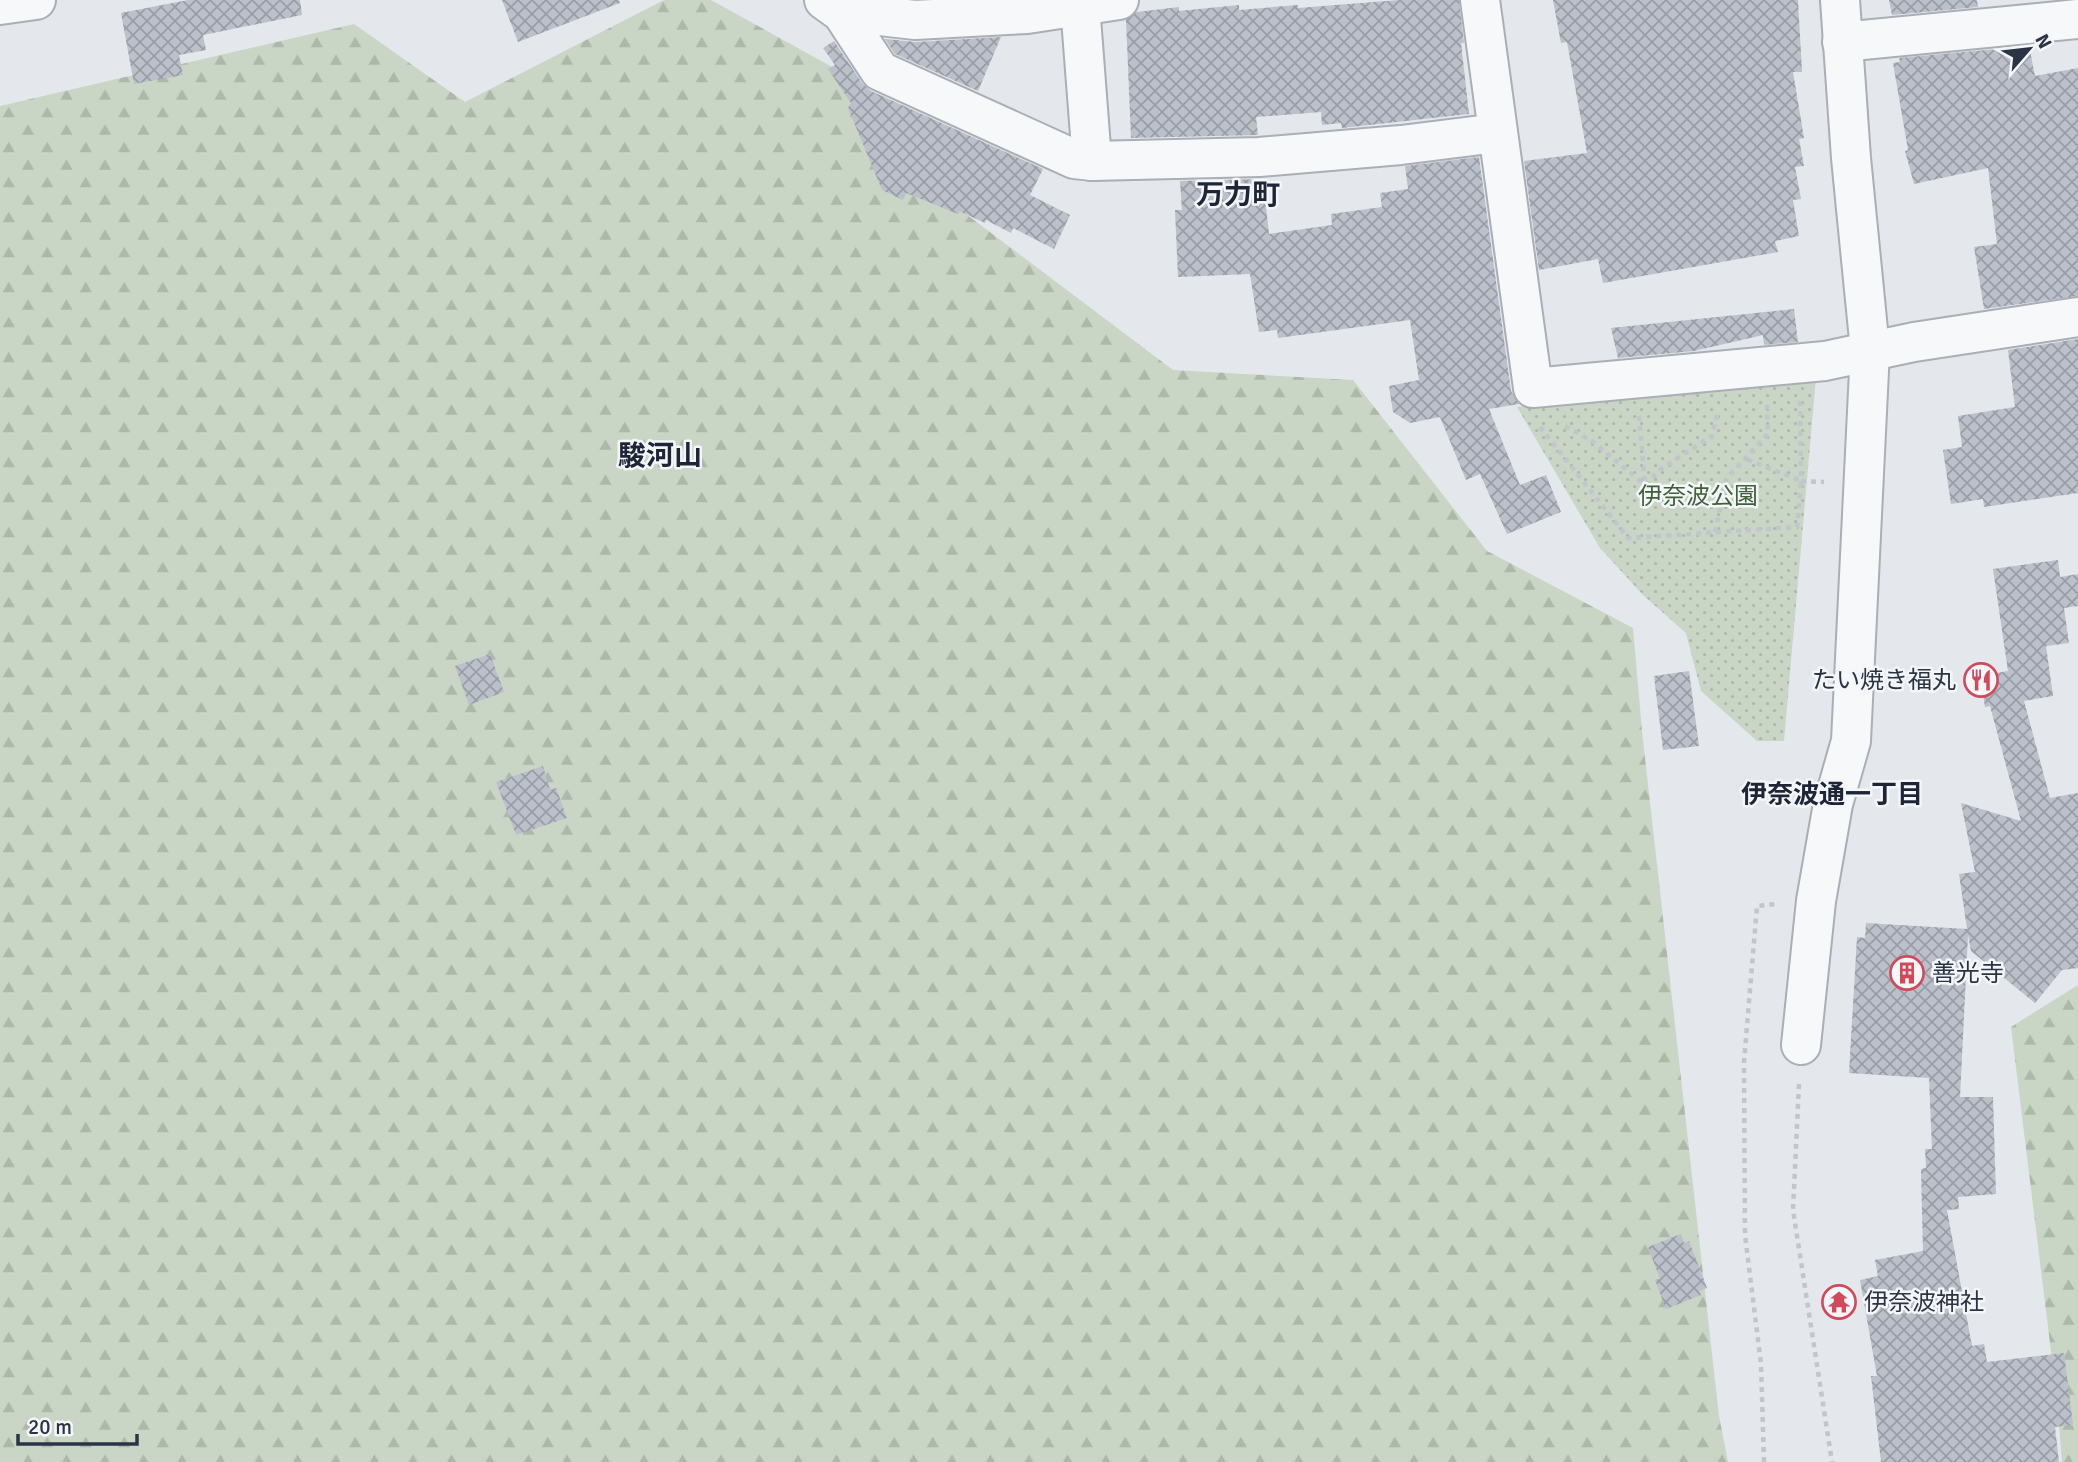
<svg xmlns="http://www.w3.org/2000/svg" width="2078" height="1462" font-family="Signika,'Noto Sans JP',sans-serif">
	<defs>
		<pattern id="forest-firs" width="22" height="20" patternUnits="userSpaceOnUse" patternTransform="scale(1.75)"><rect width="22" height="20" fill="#c9d6c5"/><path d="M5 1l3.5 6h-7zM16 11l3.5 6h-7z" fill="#adb8ab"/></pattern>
		<pattern id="park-dots" width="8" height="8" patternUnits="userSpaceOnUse" patternTransform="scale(1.75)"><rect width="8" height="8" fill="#c9d6c5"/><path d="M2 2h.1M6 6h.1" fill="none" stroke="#adb8ab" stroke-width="1.8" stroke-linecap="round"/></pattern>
		<pattern id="building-cross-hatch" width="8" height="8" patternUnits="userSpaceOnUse" patternTransform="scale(1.75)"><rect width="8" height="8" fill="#bbc0ca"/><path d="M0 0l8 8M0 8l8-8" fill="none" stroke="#989da6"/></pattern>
	</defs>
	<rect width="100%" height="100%" fill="#e4e7ec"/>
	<g fill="url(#forest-firs)">
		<path d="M 664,0 L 711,0 L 843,73 L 893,159 L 1173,370 L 1353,380 L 1487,551 L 1633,628 L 1642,731 L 1719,1416 L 1728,1462 L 0,1462 L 0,106 L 354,24 L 465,102 Z"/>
		<path d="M 2078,985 L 2078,1462 L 2062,1462 L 2057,1400 L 2011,1027 Z"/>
	</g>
	<path fill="url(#park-dots)" d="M 1816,377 L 1784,741 L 1757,741 L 1701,691 L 1686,633 L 1643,595 L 1600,548 L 1517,407 Z"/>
	<g fill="url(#building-cross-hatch)">
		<path d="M 188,0 L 300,0 L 302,15 L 203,35 L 206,50 L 179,55 L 183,75 L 134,84 L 121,13 Z"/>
		<path d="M 502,0 L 619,0 L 620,3 L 518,42 Z"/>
		<path d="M 1399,0 L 1459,0 L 1464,43 L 1461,43 L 1469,114 L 1342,128 L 1341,123 L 1322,125 L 1321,112 L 1256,117 L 1258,135 L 1131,138 L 1126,20 L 1137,12 L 1179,7 L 1179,11 L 1239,5 L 1239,10 L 1298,5 L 1298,8 Z"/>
		<path d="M 1553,0 L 1798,0 L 1802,72 L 1793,72 L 1804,138 L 1799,139 L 1804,166 L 1795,167 L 1801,199 L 1793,200 L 1799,236 L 1775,241 L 1778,252 L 1603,283 L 1598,259 L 1539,270 L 1524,161 L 1587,153 L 1567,42 L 1561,43 Z"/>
		<path d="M 1889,0 L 1977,0 L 1978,7 L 1892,15 Z"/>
		<path d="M 1001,37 L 978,91 L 895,54 L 885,39 L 916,42 Z"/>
		<path d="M 834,41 L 862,83 L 871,91 L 1043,169 L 1030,195 L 1070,215 L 1054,249 L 1013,228 L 1011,233 L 986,220 L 985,223 L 959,211 L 958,214 L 906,193 L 903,200 L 882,190 L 848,108 L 851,103 L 828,69 L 835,65 L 823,48 Z"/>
		<path d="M 2029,46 L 2035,76 L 2078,68 L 2078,296 L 1984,309 L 1974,247 L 1997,244 L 1988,168 L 1914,184 L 1905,151 L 1908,150 L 1893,63 L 1900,62 L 1899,58 Z"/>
		<path d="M 1479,157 L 1511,391 L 1519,404 L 1489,409 L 1520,485 L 1546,475 L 1561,512 L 1507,534 L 1480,474 L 1466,480 L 1440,417 L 1410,423 L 1393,412 L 1389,386 L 1419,380 L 1410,320 L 1278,338 L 1277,330 L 1259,332 L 1250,274 L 1178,277 L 1175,210 L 1182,210 L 1180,181 L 1263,179 L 1269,234 L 1332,225 L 1331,214 L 1382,207 L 1380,193 L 1408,189 L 1405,166 Z"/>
		<path d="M 1794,309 L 1798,342 L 1764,345 L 1763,335 L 1694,351 L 1618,358 L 1611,328 Z"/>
		<path d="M 2078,339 L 2078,493 L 1984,507 L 1983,499 L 1951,504 L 1943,450 L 1962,447 L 1958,416 L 2015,407 L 2008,350 Z"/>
		<path d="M 2058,560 L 2060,577 L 2078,574 L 2078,606 L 2064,608 L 2069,643 L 2046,646 L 2053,696 L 2024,701 L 2050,798 L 2078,793 L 2078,968 L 2062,970 L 2035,1003 L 1971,951 L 1968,935 L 1960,1097 L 1993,1097 L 1996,1194 L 1958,1197 L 1959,1209 L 1947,1210 L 1972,1346 L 1984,1344 L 1987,1362 L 2064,1353 L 2073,1425 L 2055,1427 L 2059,1462 L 1881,1462 L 1871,1376 L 1877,1376 L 1860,1280 L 1878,1276 L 1875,1260 L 1923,1251 L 1921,1169 L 1926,1168 L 1925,1149 L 1932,1149 L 1929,1078 L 1849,1073 L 1857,937 L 1865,938 L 1866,923 L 1967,929 L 1959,874 L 1975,872 L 1961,803 L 2021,821 L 1990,706 L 1985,707 L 1980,676 L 2008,671 L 1993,569 Z"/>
		<path d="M 490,654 L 504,692 L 469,705 L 455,666 Z"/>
		<path d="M 1689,671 L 1699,746 L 1663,750 L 1654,676 Z"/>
		<path d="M 543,766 L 550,790 L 556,788 L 567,818 L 516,835 L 496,782 Z"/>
		<path d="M 1681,1234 L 1684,1243 L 1689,1241 L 1707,1288 L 1699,1291 L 1701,1295 L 1666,1309 L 1655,1280 L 1660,1279 L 1648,1247 Z"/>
	</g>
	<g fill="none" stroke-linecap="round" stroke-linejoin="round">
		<g stroke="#a9aeb7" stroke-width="42">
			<g id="minor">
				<path d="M 824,0 L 842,13 L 880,71 L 1074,159 L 1092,161 L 1259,157 L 1401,145 L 1497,133"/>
				<path d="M 1480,0 L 1533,388 L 1825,361 L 1914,342 L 2078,317"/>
				<path d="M 0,5 L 36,0"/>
				<path d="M 1080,5 L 1092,161"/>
				<path d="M 842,13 L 862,10 L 880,16 L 915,20 L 1027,14 L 1119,0"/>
				<path d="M 1842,42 L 2078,19"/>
				<path d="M 1801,1045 L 1816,901 L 1833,804 L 1851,741 L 1870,350 L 1851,158 L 1840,0"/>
			</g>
		</g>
		<g stroke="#c2c5cb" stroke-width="4.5" stroke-dasharray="5 5" stroke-linecap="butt">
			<path d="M 1800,401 L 1801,481 L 1824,482"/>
			<path d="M 1639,416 L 1645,484"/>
			<path d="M 1565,426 L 1592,441 L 1645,485 L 1661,469 L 1712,436 L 1718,411"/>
			<path d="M 1540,427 L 1628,538 L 1797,527 L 1801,481 L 1746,459"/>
			<path d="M 1715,532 L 1727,478 L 1768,434 L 1767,405"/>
			<path d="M 1799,1084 L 1793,1210 L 1832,1462"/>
			<path d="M 1764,1462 L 1761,1364 L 1745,1235 L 1744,1062 L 1757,906 L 1777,904"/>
		</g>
		<use href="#minor" stroke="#f7f8fa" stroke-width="38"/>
	</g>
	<defs>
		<g id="restaurant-ring" transform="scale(1.75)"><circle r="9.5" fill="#f4f6f9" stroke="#d1495b" stroke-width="1.5"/><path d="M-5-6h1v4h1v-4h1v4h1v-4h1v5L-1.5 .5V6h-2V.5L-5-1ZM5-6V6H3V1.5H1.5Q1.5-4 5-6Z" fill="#d1495b"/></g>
		<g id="building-ring" transform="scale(1.75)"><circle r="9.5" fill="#f4f6f9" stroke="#d1495b" stroke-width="1.5"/><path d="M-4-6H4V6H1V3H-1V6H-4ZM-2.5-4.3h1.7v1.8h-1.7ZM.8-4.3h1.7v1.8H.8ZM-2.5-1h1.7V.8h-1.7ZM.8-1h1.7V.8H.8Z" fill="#d1495b"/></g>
		<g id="temple-ring" transform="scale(1.75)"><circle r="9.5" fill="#f4f6f9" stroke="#d1495b" stroke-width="1.5"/><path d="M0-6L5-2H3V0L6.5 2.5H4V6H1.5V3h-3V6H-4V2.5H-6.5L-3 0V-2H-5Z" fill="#d1495b"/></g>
	</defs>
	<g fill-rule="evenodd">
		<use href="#restaurant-ring" x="1981" y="680"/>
		<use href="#building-ring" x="1907" y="973"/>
		<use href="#temple-ring" x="1839" y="1302"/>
	</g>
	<g text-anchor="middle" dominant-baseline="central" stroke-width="5" stroke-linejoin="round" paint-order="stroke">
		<g font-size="24" fill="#3f6138" stroke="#f4f6f9">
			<text x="1698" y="496">伊奈波公園</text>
		</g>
		<g font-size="24" fill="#2b3445" stroke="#f4f6f9" text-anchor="start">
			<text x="1956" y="680" text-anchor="end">たい焼き福丸</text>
			<text x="1932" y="973">善光寺</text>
			<text x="1864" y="1302">伊奈波神社</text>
		</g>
		<g font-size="26" font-weight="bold" fill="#1d2536" stroke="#f4f6f9">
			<text x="1832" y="795">伊奈波通一丁目</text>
		</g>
		<g font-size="28" font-weight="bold" fill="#1d2536" stroke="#f4f6f9">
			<text x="1238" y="195">万力町</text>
			<text x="660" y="456">駿河山</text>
		</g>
	</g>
	<g transform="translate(2029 49) rotate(62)" stroke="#f4f6f9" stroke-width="5" paint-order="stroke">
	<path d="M0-5L12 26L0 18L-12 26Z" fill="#2b3445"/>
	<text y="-10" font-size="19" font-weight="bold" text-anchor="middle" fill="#2b3445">N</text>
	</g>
	<path d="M18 1434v10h119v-10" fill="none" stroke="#2b3445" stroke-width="3.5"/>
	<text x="28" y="1434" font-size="21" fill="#2b3445" stroke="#f4f6f9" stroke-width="5" paint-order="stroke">20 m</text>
</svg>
